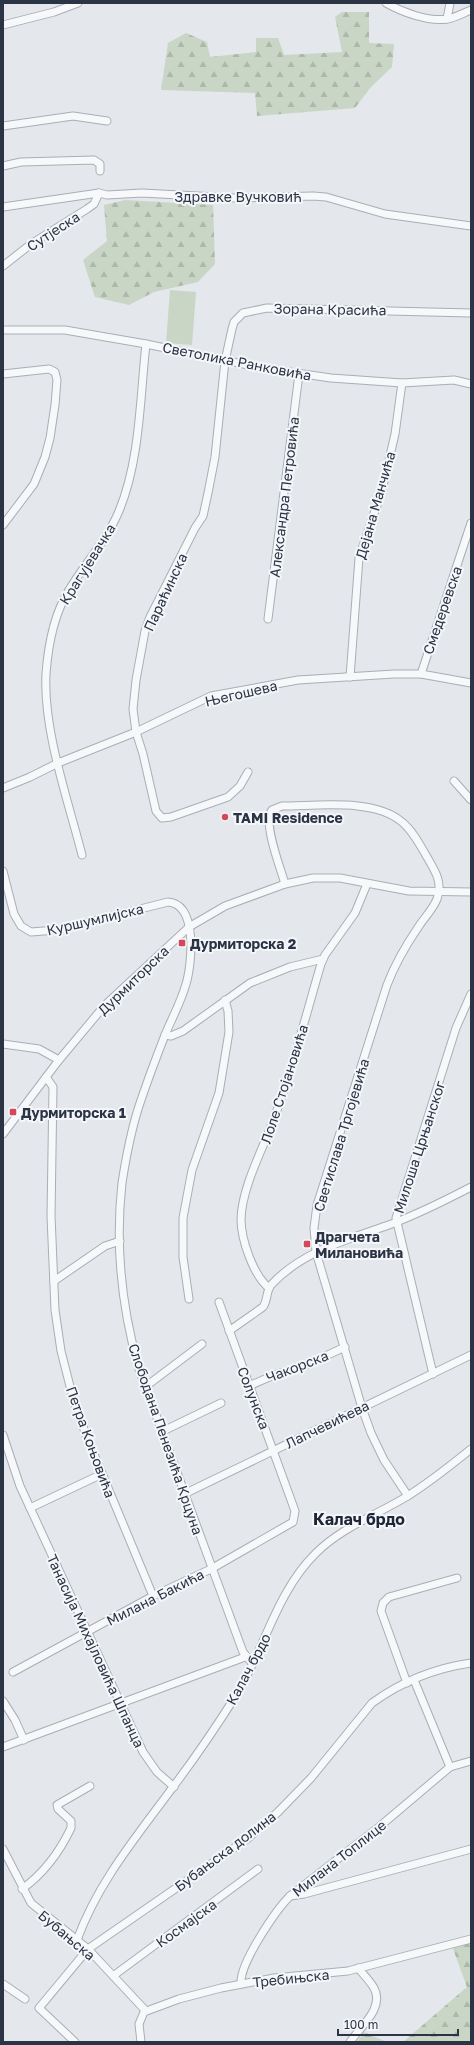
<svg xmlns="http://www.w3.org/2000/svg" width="474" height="2045" font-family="'Golos Text',sans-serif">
	<defs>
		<pattern id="forest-firs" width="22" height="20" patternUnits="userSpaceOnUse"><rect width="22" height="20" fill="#c9d6c5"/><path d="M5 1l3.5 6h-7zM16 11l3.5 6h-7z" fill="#adb8ab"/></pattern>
	</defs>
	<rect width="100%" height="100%" fill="#e4e7ec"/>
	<g fill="url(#forest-firs)">
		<path d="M 342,12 L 369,12 L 369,43 L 394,44 L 392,67 L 371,87 L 355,108 L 257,116 L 255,93 L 161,90 L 168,43 L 186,33 L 207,42 L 210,57 L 256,52 L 256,38 L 278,38 L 284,55 L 342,52 L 335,17 Z"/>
		<path d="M 125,200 L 213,205 L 215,264 L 198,282 L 154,292 L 129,305 L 95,297 L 83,260 L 107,241 L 104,205 Z"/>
		<path d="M 471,1941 L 471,2042 L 403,2042 L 467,1987 L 452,1946 Z"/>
		<path d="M 364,2032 L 387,2042 L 357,2042 Z"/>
	</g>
	<path fill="#c9d6c5" d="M 170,290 L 196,292 L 192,345 L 166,343 Z"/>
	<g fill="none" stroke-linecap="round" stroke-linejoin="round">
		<g stroke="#a9aeb7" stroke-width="9">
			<g id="minor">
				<path d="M 386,3 C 402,12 428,22 447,19 C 455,18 463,13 471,10"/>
				<path d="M 447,19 L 450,3"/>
				<path d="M 3,25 L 54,12 L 78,3"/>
				<path d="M 3,126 L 73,116 L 107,121"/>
				<path d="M 3,166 L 21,162 L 94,160 L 100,164 L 100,171"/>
				<path d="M 3,207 L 99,193 L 107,195 L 142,193 L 235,198 L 313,196 L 326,197 L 385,214 L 471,226"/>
				<path d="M 3,266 L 31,244 L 87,209 L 94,204 L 99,193"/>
				<path d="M 3,330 L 65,330 L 146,344 L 262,368 L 331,378 L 402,383 L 454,380 L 471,384"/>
				<path d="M 3,374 L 49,369 L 55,372 L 57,380 L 55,405 L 50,438 L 45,457 L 34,484 L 3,525"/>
				<path d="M 268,619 L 299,374"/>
				<path d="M 421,674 L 471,523"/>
				<path d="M 350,677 L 359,558 L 382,490 L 395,434 L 402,383"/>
				<path d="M 248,772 L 240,786 L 228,797 L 171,817 L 162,818 L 156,811 L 143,754 L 136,732 L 133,709 L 136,680 L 145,631 L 150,617 L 195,528 L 203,516 L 208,493 L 215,457 L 225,361 L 232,329 L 234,322 L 243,313 L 267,308 L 471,313"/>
				<path d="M 454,781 L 471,800"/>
				<path d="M 3,788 L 30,777 L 58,763 L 136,732 L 211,696 L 298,680 L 394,674 L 421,674 L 471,683"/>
				<path d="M 82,855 C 68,800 43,730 46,674 C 48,646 54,614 69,590 C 85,563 107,540 119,511 C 140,461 140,398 146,344"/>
				<path d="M 3,871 L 14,914 L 21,926 L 31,932 L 57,930 L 168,902 C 198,904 192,964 186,984 C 181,1002 172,1018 165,1035 C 156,1058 147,1082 139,1106 C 131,1131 126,1157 122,1183 C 115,1245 122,1309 139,1369 L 243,1652 L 252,1663"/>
				<path d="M 285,884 C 281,869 262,822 272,810 L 282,806 C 317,806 375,798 402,822 C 413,831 420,845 427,857 C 435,871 443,882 437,899 C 433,909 425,917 419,926 C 406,945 395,964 387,985 L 317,1205 L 314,1228 L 316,1252 L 362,1408 L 371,1433 L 384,1460 L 408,1496"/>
				<path d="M 165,1035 L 171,1036 L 183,1031 L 250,983 L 290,967 L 323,959"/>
				<path d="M 3,1044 L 39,1049 L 59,1060"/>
				<path d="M 46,1077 L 53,1087 L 51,1216 L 55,1310 L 61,1351 L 73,1398 L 86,1435 L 153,1596"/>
				<path d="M 3,1134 L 59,1060 L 105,1005 L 189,927 L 225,906 L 285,884 L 313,878 L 340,878 L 409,891 L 471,892"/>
				<path d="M 54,1281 L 105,1246 L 120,1241"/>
				<path d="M 269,1288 C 253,1275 241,1239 241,1219 C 242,1186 264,1147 275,1116 C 293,1066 306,1015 321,964 L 325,955 L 355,913 L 367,884"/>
				<path d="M 189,1299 L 183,1257 L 183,1218 L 192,1170 L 219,1093 L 229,1032 L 228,1011 L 225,1000"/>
				<path d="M 229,1331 L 263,1307 C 268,1300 266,1291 271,1285 C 303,1250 351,1239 394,1223 C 420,1213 446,1200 471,1187"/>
				<path d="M 433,1374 L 396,1218 L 456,1028 L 471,994"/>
				<path d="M 249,1386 L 274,1375 L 306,1365 L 345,1347"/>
				<path d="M 145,1387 L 202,1344"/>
				<path d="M 161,1432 L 221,1403"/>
				<path d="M 3,1435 L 20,1486 L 143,1752 L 157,1772 L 174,1787"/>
				<path d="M 184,1494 L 471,1355"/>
				<path d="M 30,1508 L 102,1474"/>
				<path d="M 13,1672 L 153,1596 L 211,1569 L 293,1522 L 295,1511 L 219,1302"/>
				<path d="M 414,1680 L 450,1767"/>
				<path d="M 407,1683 L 381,1611 L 383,1603 L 389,1597 L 457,1578"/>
				<path d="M 3,1701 L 15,1720 L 24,1740"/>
				<path d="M 3,1747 L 245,1657"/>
				<path d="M 3,1849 L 31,1903 L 88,1949 L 145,2010"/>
				<path d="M 22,1889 C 43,1874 60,1851 71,1828 L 71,1821 L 58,1809 L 57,1805 L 90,1786"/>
				<path d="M 290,1896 L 304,1894 L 471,1849"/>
				<path d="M 77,1940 C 98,1882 137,1836 173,1787 C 195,1758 216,1727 235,1697 C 264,1651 276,1592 316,1553 C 341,1528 376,1515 406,1497 C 429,1483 450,1466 471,1449"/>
				<path d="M 113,1976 L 258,1869"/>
				<path d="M 3,1984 L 25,1999"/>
				<path d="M 241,1984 C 239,1964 276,1910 290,1896 L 379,1827 L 450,1767 L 471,1761"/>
				<path d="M 75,2042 L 39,2008 L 88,1949 L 247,1839 L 278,1812 L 311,1778 L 372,1703 C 401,1682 436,1668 471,1663"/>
				<path d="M 141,2042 L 139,2024 L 144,2012 L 179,1999 L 221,1988 L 274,1978 L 348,1971 L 471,1939"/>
				<path d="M 350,2042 C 360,2027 385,2008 374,1988 C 370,1981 363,1974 358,1968"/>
			</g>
		</g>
		<use href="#minor" stroke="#f7f8fa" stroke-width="7"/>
	</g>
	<g fill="#d1495b" stroke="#f4f6f9" stroke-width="1.5">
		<circle cx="225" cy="817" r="4"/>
		<rect x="178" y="939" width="8" height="8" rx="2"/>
		<rect x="9" y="1108" width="8" height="8" rx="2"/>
		<rect x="303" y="1240" width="8" height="8" rx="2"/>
	</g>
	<g text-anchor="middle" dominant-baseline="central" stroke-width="4" stroke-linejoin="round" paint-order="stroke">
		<g font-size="14" fill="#2b3445" stroke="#f4f6f9">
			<text x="238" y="196">Здравке Вучковић</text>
			<text transform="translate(53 231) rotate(-33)">Сутјеска</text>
			<text transform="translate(330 309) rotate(1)">Зорана Красића</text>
			<text transform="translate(237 361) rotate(11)">Светолика Ранковића</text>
			<text transform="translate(284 497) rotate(-83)">Александра Петровића</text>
			<text transform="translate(375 505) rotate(-74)">Дејана Манчића</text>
			<text transform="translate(87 564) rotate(-58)">Крагујевачка</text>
			<text transform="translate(165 592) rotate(-65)">Параћинска</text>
			<text transform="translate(442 610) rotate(-71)">Смедеревска</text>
			<text transform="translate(241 693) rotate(-13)">Његошева</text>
			<text transform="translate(95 919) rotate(-13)">Куршумлијска</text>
			<text transform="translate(133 980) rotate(-44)">Дурмиторска</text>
			<text transform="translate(284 1084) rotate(-72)">Лоле Стојановића</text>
			<text transform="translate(341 1135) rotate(-73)">Светислава Тргојевића</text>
			<text transform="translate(419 1147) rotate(-72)">Милоша Црњанског</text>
			<text transform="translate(297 1366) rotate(-21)">Чакорска</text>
			<text transform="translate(254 1398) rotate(69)">Солунска</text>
			<text transform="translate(327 1424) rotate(-26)">Лапчевићева</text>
			<text transform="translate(166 1439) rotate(71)">Слободана Пенезића Крцуна</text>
			<text transform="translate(91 1442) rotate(70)">Петра Коњовића</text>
			<text transform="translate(155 1597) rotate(-27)">Милана Бакића</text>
			<text transform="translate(96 1651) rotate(65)">Танасија Михајловића Шпанца</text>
			<text transform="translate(248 1669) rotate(-62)">Калач брдо</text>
			<text transform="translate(225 1851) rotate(-37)">Бубањска долина</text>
			<text transform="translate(339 1858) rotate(-38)">Милана Топлице</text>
			<text transform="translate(186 1923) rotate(-36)">Космајска</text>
			<text transform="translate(67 1935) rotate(40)">Бубањска</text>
			<text transform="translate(291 1978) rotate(-6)">Требињска</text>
		</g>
		<g font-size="14" font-weight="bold" fill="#2b3445" stroke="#f4f6f9" text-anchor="start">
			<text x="233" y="817">TAMI Residence</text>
			<text x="190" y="943">Дурмиторска 2</text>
			<text x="21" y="1112">Дурмиторска 1</text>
			<text x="315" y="1236">Драгчета<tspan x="315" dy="16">Милановића</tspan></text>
		</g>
		<g font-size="16" font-weight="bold" fill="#1d2536" stroke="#f4f6f9">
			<text x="359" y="1519">Калач брдо</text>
		</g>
	</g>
	<rect width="474" height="2045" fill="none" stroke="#2b3445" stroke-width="8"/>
	<path d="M338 2029v6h120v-6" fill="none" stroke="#2b3445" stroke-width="2"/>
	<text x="344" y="2029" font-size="12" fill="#2b3445" stroke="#f4f6f9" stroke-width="3" paint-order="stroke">100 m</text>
</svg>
